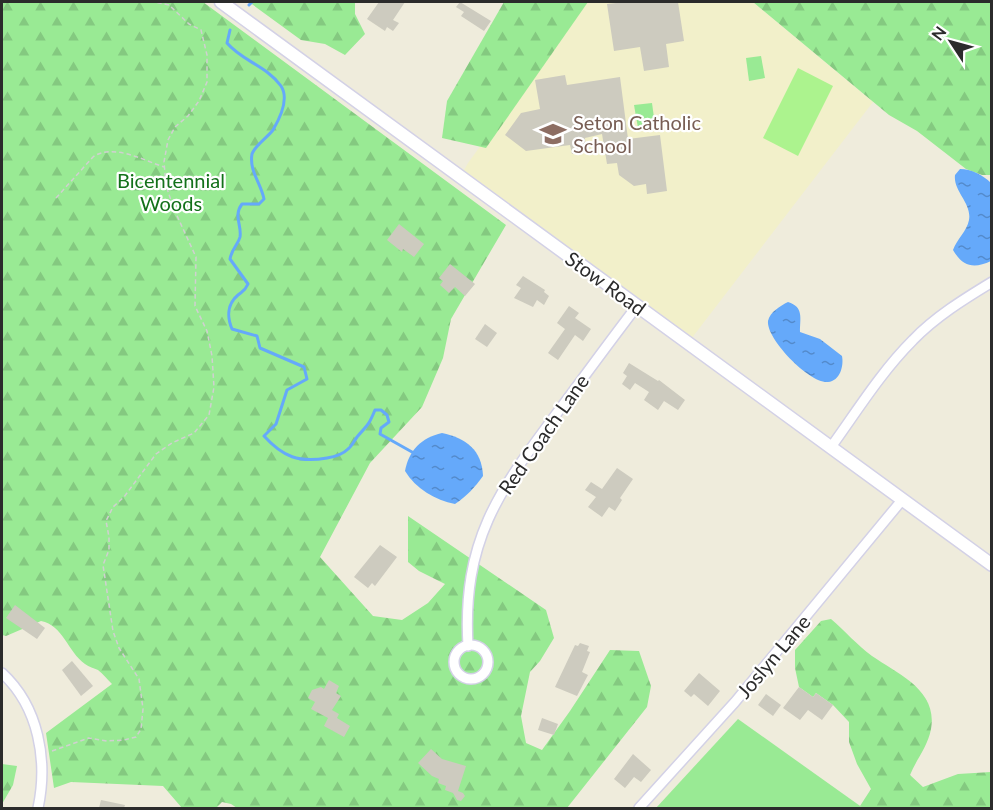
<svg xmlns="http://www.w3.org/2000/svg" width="993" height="810" font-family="Lato,sans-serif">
	<defs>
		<pattern id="forest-firs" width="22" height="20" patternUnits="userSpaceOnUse" patternTransform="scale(1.5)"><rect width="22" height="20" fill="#99ea94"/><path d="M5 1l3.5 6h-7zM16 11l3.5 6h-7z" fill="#84c980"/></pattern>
		<pattern id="water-ripples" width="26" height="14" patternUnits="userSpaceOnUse" patternTransform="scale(1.5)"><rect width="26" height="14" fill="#65a9fa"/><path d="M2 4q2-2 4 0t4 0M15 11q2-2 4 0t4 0" fill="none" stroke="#538acb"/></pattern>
	</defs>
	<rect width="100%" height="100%" fill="#efecdc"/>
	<path fill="#f2f0ca" d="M 585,2 L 753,2 L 873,102 L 688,343 L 461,176 L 468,163 Z"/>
	<g fill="#99ea94">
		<path d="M 761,56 L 765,78 L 749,81 L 746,58 Z"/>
		<path d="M 652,103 L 655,125 L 638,128 L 634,105 Z"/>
		<path d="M 738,719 L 863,808 L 656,808 Z"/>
	</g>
	<g fill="url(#forest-firs)">
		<path d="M 2,2 L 203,2 L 506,225 L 451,319 L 443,358 L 422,407 L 370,463 L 320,557 L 373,616 L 402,620 L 428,603 L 445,584 L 419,571 L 408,562 L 408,516 L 546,610 L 554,638 L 540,661 L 530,672 L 521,716 L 526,743 L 542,750 L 570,711 L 610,650 L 639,651 L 651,686 L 647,707 L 567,808 L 237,808 L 231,804 L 222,802 L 216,808 L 182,808 L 163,786 L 71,782 L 54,788 L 46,733 L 112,684 C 108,680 103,674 98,670 C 94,668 89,667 85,664 C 68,652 63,625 41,621 L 6,636 L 2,635 Z"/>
		<path d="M 249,2 L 355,2 L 355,14 L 365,34 L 345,55 L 325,44 L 301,40 Z"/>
		<path d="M 504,2 L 588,2 L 486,148 L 442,138 L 447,101 Z"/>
		<path d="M 753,2 L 991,2 L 991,175 L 982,175 L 966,169 L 917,131 L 889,115 Z"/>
		<path d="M 831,619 C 845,631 857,645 872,656 C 898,674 938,690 931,729 C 928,746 916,760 910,775 L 923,787 L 958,774 L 991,772 L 991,808 L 863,808 L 860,806 L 871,789 L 857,764 L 849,742 L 849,722 L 833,705 L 816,693 L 813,697 L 799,687 L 795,668 L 795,650 L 821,621 Z"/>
		<path d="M 2,764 L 17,766 L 13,785 L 2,804 Z"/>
	</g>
	<path fill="#acf38e" d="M 798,68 L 833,86 L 798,156 L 763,138 Z"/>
	<g fill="url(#water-ripples)">
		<path d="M 960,169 C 971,169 983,175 991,183 L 991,261 C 974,269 963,267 953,250 C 957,239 967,231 969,220 C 972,203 953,191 955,175 Z"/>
		<path d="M 788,302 C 804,307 800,318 800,332 L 820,339 L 842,356 C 844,366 840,381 828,382 C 810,384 766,339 768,321 C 770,312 780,306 788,302 Z"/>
		<path d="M 442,433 C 466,438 482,450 483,476 C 475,487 467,496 455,504 C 435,500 416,489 405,471 C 409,450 421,438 442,433 Z"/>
	</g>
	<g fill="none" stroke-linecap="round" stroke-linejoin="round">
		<g stroke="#65a9fa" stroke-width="3">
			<path d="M 249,5 L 252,2"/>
			<path d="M 230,30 L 227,43 C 242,61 267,66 281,86 C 289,98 280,118 273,130 C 267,138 255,145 252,154 C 249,171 261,183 264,199 L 259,204 L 242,204 C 233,216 242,225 240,237 C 238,245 232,248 230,259 L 248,284 C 245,291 243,291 238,295 C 227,304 227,317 232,329 L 257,336 L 260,348 L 304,367 L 307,379 L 287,390 L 276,424 L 264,436 C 283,457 299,463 327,458 C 334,457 343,454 348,449 C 352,446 354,441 357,437 C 367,425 368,427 375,410 L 381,410 L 387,415 L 389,422 L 381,428 L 380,434 L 412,452"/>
		</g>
	</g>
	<g fill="#cdcbbf">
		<path d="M 379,2 L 405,2 L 393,20 L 399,23 L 393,31 L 387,27 L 385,31 L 367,19 Z"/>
		<path d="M 460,2 L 491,21 L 484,31 L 461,16 L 464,12 L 456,7 Z"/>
		<path d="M 625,2 L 678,2 L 684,41 L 666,44 L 669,67 L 644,71 L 640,47 L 614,51 L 607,4 Z"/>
		<path d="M 565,75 L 567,85 L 620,77 L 628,139 L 660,135 L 667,191 L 647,194 L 646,184 L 634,186 L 619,175 L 617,163 L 607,164 L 602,134 L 585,138 L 586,152 L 572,154 L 570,145 L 526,151 L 505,135 L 521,113 L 540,109 L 535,80 Z"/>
		<path d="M 399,224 L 424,244 L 414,257 L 403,249 L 402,252 L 387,240 Z"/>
		<path d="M 450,264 L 475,284 L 465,296 L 455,287 L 449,293 L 440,285 L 443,281 L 439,278 Z"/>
		<path d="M 523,276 L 545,290 L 544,292 L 549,296 L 544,305 L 537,300 L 533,307 L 514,298 L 521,288 L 516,285 Z"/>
		<path d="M 569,306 L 579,313 L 575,318 L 591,329 L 583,341 L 575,335 L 558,360 L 548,353 L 565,329 L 557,323 Z"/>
		<path d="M 485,324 L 497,333 L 487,347 L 475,339 Z"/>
		<path d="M 629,363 L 658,381 L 659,380 L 685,400 L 678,410 L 664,401 L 658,410 L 644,400 L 649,392 L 635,383 L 630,390 L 622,384 L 627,376 L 623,373 Z"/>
		<path d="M 617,468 L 633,479 L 620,498 L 622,500 L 615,511 L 609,507 L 602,517 L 588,507 L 596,497 L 585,490 L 591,482 L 602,489 Z"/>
		<path d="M 380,545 L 397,557 L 375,586 L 372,583 L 368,588 L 354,577 Z"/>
		<path d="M 15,605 L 45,628 L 37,639 L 6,618 Z"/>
		<path d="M 580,643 L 589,646 L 587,651 L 590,652 L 582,672 L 588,675 L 577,696 L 555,687 L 575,645 L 578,646 Z"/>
		<path d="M 72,661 L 93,686 L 81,696 L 62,670 Z"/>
		<path d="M 699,673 L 720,691 L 708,706 L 694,694 L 691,697 L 684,691 Z"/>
		<path d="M 329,680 L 339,686 L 336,693 L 341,696 L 332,710 L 339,714 L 337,718 L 350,726 L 344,737 L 324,726 L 328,718 L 311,709 L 315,702 L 308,698 L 312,690 L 321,687 L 324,689 Z"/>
		<path d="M 799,687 L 813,697 L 816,693 L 833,705 L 822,720 L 808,710 L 800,720 L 783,708 Z"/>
		<path d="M 766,694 L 781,705 L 773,716 L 758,705 Z"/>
		<path d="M 542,718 L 558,724 L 554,735 L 538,730 Z"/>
		<path d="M 431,749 L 442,759 L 466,766 L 458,791 L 463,793 L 465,796 L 461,801 L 457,800 L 453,793 L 445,790 L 446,786 L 438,783 L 439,779 L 432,776 L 418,763 Z"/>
		<path d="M 633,754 L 651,770 L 641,782 L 634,777 L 625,788 L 614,779 Z"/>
		<path d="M 101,800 L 125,805 L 124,808 L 99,808 Z"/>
	</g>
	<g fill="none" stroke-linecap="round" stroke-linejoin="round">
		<g stroke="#d3d1e6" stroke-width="12">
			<g id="minor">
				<path d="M 831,447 C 857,411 881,372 913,340 C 935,317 964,299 992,282"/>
				<circle cx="471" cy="662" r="17"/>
				<path d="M 468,646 C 462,541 498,492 557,413 C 584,377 610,341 637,306"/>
				<path d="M 2,673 C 39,707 48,761 38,808"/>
				<path d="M 639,808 L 735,702 L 902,500"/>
			</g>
		</g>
		<g stroke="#d3d1e6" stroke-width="15">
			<path id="tertiary" d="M 221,2 L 992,565"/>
		</g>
		<g stroke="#d0d0d0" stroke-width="1.5" stroke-dasharray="4.5 3" stroke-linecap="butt">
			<path d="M 56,198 L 93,157 C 112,143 143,160 164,167"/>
			<path d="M 52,751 L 89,738 L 107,741 L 124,740 L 136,737 L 141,729 L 143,709 L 139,679 L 119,648 L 113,631 L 103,565 L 109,550 L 109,537 L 106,521 L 113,507 L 124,497 L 156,454 L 172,443 L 194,433 L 209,415 L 214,387 L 212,356 L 207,331 L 195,306 L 196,257 L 173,207 L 166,185 L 164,162 L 168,140 L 175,127 L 188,116 L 199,101 L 207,82 L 207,55 L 201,30 L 189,24 L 169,5 L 154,2"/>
		</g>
		<use href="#minor" stroke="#fff" stroke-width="9"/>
		<use href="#tertiary" stroke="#fff" stroke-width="12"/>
	</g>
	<defs>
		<g id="school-bare" transform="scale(2.07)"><path d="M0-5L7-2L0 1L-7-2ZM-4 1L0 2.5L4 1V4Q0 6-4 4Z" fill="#8d6e63" stroke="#fff" stroke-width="2.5" paint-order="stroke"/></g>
	</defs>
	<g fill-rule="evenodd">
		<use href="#school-bare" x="553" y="134"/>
	</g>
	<g text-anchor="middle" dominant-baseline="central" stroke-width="4.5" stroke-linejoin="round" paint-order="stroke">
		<g font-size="20" fill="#785e54" stroke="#fff" text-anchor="start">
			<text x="573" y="122">Seton Catholic<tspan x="573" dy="23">School</tspan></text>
		</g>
		<g font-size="20" fill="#13711a" stroke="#fff">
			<text x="171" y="180">Bicentennial<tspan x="171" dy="23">Woods</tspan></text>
		</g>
		<g font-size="20" fill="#2b2b2b" stroke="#fff">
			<text transform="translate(606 283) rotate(36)">Stow Road</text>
			<text transform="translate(543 434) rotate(-55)">Red Coach Lane</text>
			<text transform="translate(773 656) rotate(-50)">Joslyn Lane</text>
		</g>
	</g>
	<rect width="993" height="810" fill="none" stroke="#2b2b2b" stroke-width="6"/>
	<g transform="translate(951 42) rotate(306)" stroke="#ffffff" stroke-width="4.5" paint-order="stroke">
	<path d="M0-4.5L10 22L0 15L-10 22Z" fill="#2b2b2b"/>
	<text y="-9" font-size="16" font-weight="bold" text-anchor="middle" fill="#2b2b2b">N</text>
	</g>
</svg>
